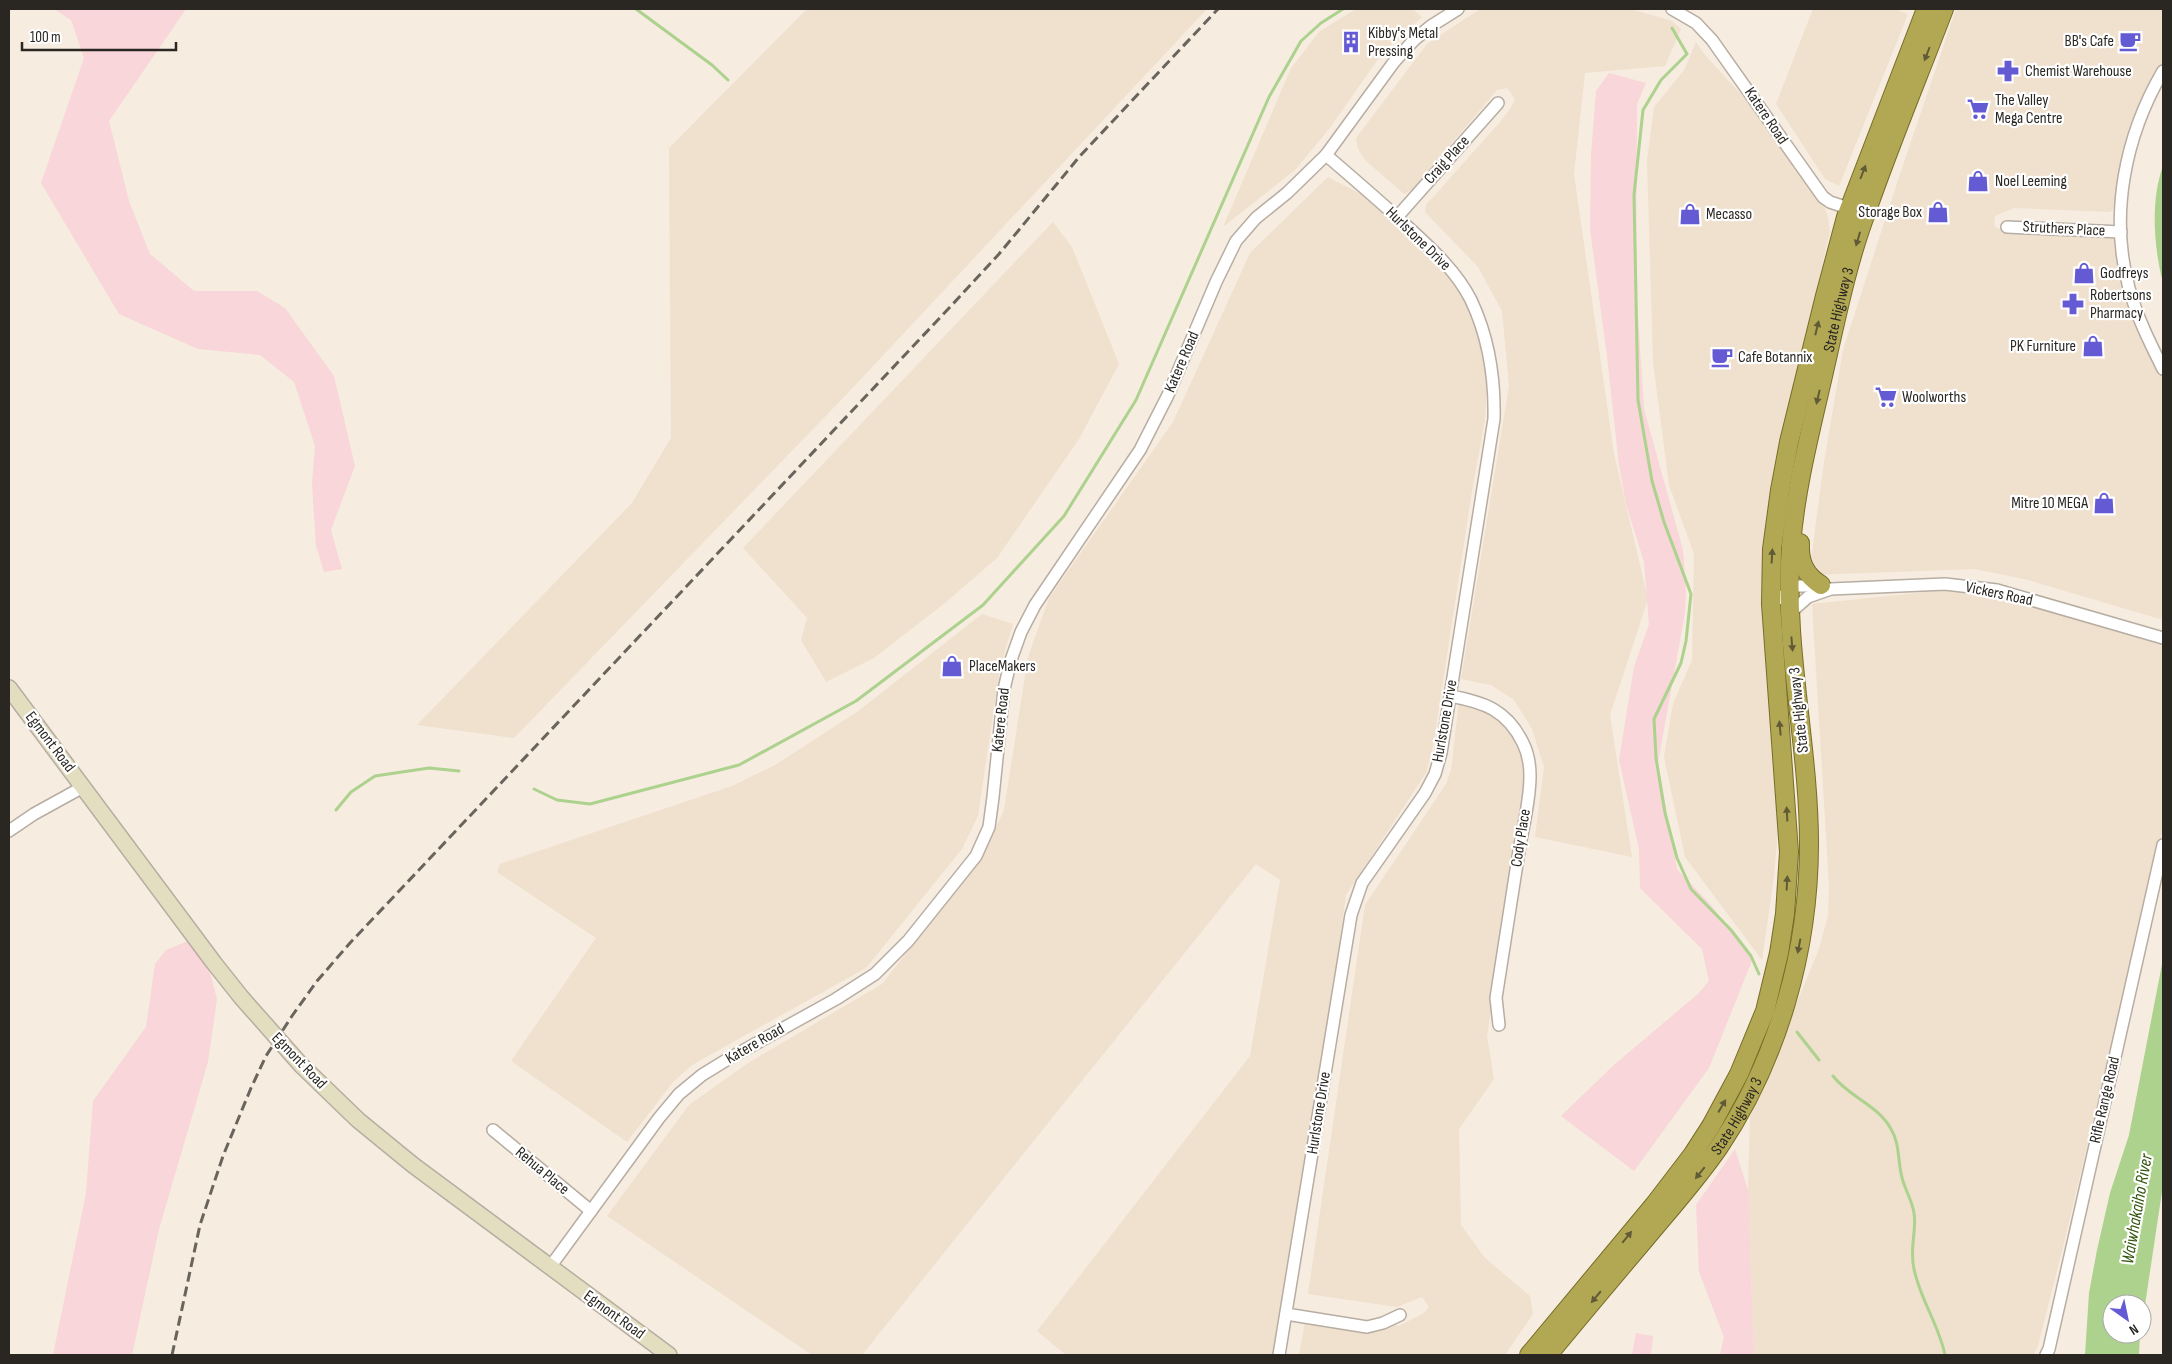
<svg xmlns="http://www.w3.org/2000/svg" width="2172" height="1364" font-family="'Sofia Sans Condensed',sans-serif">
	<rect width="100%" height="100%" fill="#f7ece0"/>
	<g fill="#f0e0ce">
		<path d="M 807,9 L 1207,9 L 846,395 L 514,738 L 417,725 L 632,503 L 671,438 L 669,148 Z"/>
		<path d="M 1356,9 L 1413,9 L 1422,17 L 1383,52 L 1329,129 L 1295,170 L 1223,227 L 1291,68 L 1320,31 Z"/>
		<path d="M 1480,9 L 1631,9 L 1672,21 L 1681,29 L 1665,66 L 1585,73 L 1574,174 L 1614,454 L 1648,599 L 1610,715 L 1632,857 L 1535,837 L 1544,767 L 1532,729 L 1514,700 L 1491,685 L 1461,679 L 1509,386 L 1502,311 L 1478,267 L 1425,212 L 1426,205 L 1500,122 L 1512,106 L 1515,99 L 1507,88 L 1497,90 L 1412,190 L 1404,194 L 1365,160 L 1358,149 L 1356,138 L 1427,44 Z"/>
		<path d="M 1813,9 L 1895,9 L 1908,14 L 1839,186 L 1825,179 L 1776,104 Z"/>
		<path d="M 1956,9 L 2163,9 L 2163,69 L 2132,135 L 2115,207 L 2110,212 L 2014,208 L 1995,216 L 1994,226 L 2005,232 L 2115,239 L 2135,317 L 2163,370 L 2163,620 L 2028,580 L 1975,569 L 1809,575 L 1824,462 L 1843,350 L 1896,186 Z"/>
		<path d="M 1696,42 L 1705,55 L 1758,113 L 1821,199 L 1828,217 L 1830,231 L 1782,440 L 1773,509 L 1779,819 L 1774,877 L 1762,960 L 1685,857 L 1664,757 L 1673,704 L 1692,660 L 1694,554 L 1669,485 L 1653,362 L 1647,160 L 1654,107 L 1684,70 Z"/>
		<path d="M 1328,177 L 1376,202 L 1413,230 L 1472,303 L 1487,381 L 1485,420 L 1472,491 L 1434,741 L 1426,773 L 1346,895 L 1281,1355 L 1066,1355 L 1037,1331 L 1250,1056 L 1280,880 L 1256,864 L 862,1355 L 812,1355 L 607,1216 L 689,1105 L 748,1063 L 882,984 L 981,859 L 1004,810 L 1028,657 L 1049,598 L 1173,422 L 1250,253 Z"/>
		<path d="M 1053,222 L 1072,247 L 1119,364 L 1079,439 L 997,558 L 945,603 L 874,658 L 826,682 L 801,640 L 807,618 L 743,548 Z"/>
		<path d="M 1955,589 L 1994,595 L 2163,645 L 2163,828 L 2064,1243 L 2038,1346 L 2034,1355 L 1754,1355 L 1748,1190 L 1750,1117 L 1819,949 L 1828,915 L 1829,885 L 1812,604 Z"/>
		<path d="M 982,614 L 1013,624 L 1000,668 L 978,816 L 962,849 L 866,968 L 692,1065 L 673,1082 L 627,1142 L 511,1061 L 596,938 L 497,872 L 500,864 L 732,786 L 775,765 L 857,712 Z"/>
		<path d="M 1459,701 L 1470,703 L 1500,719 L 1519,738 L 1527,780 L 1487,1036 L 1494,1079 L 1459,1129 L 1461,1225 L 1485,1258 L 1530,1296 L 1533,1314 L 1505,1355 L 1299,1355 L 1307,1311 L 1399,1326 L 1424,1313 L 1429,1307 L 1422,1297 L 1397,1307 L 1308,1294 L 1365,905 L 1446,784 L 1451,770 Z"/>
	</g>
	<g fill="#f8d6d9">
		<path d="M 54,9 L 186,9 L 109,121 L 129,201 L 150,254 L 194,291 L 257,291 L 285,308 L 334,376 L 355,466 L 331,530 L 342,569 L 324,572 L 316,546 L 312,485 L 315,446 L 294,382 L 260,355 L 198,349 L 119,314 L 41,183 L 84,58 L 71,20 Z"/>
		<path d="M 1609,73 L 1646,83 L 1637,104 L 1636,286 L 1644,409 L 1683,550 L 1686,591 L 1685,613 L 1677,657 L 1658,763 L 1677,869 L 1710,904 L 1753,958 L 1709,1068 L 1634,1171 L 1561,1116 L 1615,1064 L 1698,994 L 1709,981 L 1702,949 L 1640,888 L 1639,849 L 1619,760 L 1634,667 L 1649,624 L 1644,562 L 1626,504 L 1619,465 L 1607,356 L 1590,229 L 1591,155 L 1596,91 Z"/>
		<path d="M 200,936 L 217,999 L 208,1062 L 159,1229 L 132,1355 L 53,1355 L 86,1193 L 93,1101 L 146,1027 L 155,964 L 166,950 Z"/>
		<path d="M 1735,1149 L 1748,1190 L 1754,1355 L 1720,1355 L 1724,1337 L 1699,1272 L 1696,1205 Z"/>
		<path d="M 1636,1333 L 1653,1336 L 1651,1355 L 1632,1355 Z"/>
	</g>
	<g fill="#acd28e">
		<path d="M 2163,166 L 2163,283 C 2154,248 2150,201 2163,166 Z"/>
		<path d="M 2163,959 L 2163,1185 L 2142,1325 L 2142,1304 L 2112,1304 L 2112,1334 L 2140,1334 L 2139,1355 L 2085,1355 L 2089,1293 L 2097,1250 L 2110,1193 L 2129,1135 Z"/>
	</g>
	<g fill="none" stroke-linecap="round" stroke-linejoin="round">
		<g stroke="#acd28e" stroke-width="3">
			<path d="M 636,9 L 712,65 L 728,80"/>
			<path d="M 1672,28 L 1687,54 L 1661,80 L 1643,110 L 1634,195 L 1638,400 L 1652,481 L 1664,522 L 1691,594 L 1686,641 L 1681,663 L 1654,719 L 1656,758 L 1665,813 L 1677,858 L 1691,889 L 1731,930 L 1751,956 L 1759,974"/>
			<path d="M 534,789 L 557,800 L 590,804 L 739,765 L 856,701 L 983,605 L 1064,516 L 1136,400 L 1269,97 L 1301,41 L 1321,23 L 1343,9"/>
			<path d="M 336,810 L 351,792 L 375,776 L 429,768 L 459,771"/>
			<path d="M 1797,1032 L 1819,1060"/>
			<path d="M 1833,1076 C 1849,1097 1878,1105 1891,1129 C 1899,1142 1898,1158 1901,1173 C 1903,1187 1912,1199 1914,1213 C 1917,1231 1909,1248 1914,1269 C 1920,1299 1939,1325 1945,1355"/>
		</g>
		<g stroke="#b7ada2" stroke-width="14">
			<g id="minor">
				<path d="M 1672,9 L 1696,23 L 1712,40 L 1823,197 L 1830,202 L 1854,210"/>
				<path d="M 2163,71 C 2125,136 2109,215 2129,288 C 2137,317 2150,343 2163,369"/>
				<path d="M 1397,217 L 1498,103"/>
				<path d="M 2007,227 L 2121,232"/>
				<path d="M 1771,604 L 1797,586 L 1823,586"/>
				<path d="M 1790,613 L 1808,597 L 1831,589 L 1945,584 L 1997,590 L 2163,638"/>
				<path d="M 1450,696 C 1484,702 1507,710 1523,743 C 1528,753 1530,764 1530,776 C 1530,801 1523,827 1519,851 C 1511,900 1504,949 1496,998 L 1499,1025"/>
				<path d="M 9,831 L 34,814 L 83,787"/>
				<path d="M 493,1130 L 591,1211"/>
				<path d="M 550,1267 L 659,1118 L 679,1094 L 702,1075 L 728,1059 L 836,999 L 875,974 L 908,941 L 976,856 L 989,827 L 993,797 L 1004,689 L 1011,660 L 1021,632 L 1035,605 L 1140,450 L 1168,395 L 1216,282 L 1236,241 L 1256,218 L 1287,193 L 1326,155 L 1394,62 L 1414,40 L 1431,26 L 1458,9"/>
				<path d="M 1286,1314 L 1367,1327 L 1383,1323 L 1400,1315"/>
				<path d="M 1279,1355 L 1351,915 L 1362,883 L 1425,793 L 1435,774 L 1441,753 L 1494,419 C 1495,377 1489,338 1471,300 C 1457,272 1432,249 1409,228 C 1382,203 1354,179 1326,155"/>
				<path d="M 2046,1355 L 2049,1349 L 2163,845"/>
			</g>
		</g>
		<g stroke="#b7ada2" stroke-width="18">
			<path id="secondary" d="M 9,688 L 214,963 L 241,997 L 301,1065 L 358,1120 L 413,1165 L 669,1355"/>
		</g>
		<g stroke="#766d27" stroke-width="20">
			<g id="trunk">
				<path d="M 1800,543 C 1799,562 1805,575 1821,585"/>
				<path d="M 1529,1355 L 1654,1205 L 1693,1154 L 1711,1126 L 1739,1074 L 1765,1011 L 1779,953 L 1785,914 L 1789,852 L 1771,604 L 1772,549 L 1780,490 L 1789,442 L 1825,296 L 1846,217 L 1926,9"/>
				<path id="s1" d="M 1548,1355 C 1580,1316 1613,1277 1646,1238 C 1671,1208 1697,1179 1719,1147 C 1778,1059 1809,950 1809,844 C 1809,744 1783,646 1791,546 C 1795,493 1808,441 1820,389 C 1834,330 1845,269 1866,213 C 1890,144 1918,77 1944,9"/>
			</g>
		</g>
		<use href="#minor" stroke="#fff" stroke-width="11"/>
		<use href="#secondary" stroke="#e2debf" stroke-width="15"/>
		<use href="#trunk" stroke="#b2a854" stroke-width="18"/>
		<path stroke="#69645c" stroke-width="3" stroke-dasharray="10 5" stroke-linecap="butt" d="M 172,1355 L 200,1225 L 223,1156 L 251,1088 L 266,1056 L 292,1016 L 317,981 L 350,943 L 951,306 L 999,254 L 1080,156 L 1218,9"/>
	</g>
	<defs><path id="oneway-solid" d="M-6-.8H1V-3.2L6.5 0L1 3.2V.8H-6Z" transform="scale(1.25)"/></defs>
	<g fill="#605b36">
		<use href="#oneway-solid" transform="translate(1927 54) rotate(111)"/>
		<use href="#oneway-solid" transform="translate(1863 172) rotate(-69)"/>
		<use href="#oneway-solid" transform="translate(1858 239) rotate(106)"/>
		<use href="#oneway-solid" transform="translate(1817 328) rotate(-76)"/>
		<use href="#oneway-solid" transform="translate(1818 397) rotate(103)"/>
		<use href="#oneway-solid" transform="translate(1772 556) rotate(-87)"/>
		<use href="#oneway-solid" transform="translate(1792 644) rotate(85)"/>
		<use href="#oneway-solid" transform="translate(1780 728) rotate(-95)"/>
		<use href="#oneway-solid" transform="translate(1787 814) rotate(-93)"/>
		<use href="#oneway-solid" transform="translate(1787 883) rotate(-87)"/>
		<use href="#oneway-solid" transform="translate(1799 946) rotate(101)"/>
		<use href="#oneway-solid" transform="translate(1722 1106) rotate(-60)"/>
		<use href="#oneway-solid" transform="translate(1700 1173) rotate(129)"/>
		<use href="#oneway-solid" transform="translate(1627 1237) rotate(-51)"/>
		<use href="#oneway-solid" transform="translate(1596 1297) rotate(130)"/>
	</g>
	<defs>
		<g id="cafe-bare" transform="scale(1.725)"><path d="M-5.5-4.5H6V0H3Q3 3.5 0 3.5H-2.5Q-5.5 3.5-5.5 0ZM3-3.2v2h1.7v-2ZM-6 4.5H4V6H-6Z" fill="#645bd4" stroke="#fff" stroke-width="2.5" paint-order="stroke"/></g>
		<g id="building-bare" transform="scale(1.725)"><path d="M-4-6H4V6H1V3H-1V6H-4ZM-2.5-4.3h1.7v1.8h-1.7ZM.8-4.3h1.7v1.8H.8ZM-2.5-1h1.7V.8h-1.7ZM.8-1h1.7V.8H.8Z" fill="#645bd4" stroke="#fff" stroke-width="2.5" paint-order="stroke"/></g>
		<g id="pharmacy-bare" transform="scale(1.725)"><path d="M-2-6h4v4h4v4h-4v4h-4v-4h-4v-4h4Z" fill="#645bd4" stroke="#fff" stroke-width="2.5" paint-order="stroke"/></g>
		<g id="supermarket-bare" transform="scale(1.725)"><path d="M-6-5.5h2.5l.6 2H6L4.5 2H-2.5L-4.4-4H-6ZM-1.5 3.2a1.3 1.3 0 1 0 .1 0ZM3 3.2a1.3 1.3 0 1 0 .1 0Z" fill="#645bd4" stroke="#fff" stroke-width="2.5" paint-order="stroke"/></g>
		<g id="shop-bare" transform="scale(1.725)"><path d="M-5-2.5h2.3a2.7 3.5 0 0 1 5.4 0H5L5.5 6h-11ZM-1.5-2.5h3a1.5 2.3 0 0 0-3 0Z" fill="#645bd4" stroke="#fff" stroke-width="2.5" paint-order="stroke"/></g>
	</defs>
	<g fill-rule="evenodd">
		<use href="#cafe-bare" x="2130" y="41"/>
		<use href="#building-bare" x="1351" y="42"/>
		<use href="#pharmacy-bare" x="2008" y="71"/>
		<use href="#supermarket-bare" x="1978" y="109"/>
		<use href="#shop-bare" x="1978" y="181"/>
		<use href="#shop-bare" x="1938" y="212"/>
		<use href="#shop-bare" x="1690" y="214"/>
		<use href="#shop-bare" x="2084" y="273"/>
		<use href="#pharmacy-bare" x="2073" y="304"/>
		<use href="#shop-bare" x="2093" y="346"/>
		<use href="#cafe-bare" x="1722" y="357"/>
		<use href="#supermarket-bare" x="1886" y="397"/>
		<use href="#shop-bare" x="2104" y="503"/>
		<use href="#shop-bare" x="952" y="666"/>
	</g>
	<g text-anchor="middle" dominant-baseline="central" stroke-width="4.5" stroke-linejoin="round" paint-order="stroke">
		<g font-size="16" fill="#2a2722" stroke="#fff" text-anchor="start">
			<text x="1368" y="33">Kibby's Metal<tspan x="1368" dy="18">Pressing</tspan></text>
			<text x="2114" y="41" text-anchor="end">BB's Cafe</text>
			<text x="2025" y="71">Chemist Warehouse</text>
			<text x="1995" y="100">The Valley<tspan x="1995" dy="18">Mega Centre</tspan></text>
			<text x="1995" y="181">Noel Leeming</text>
			<text x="1922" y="212" text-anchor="end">Storage Box</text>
			<text x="1706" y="214">Mecasso</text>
			<text x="2100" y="273">Godfreys</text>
			<text x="2090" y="295">Robertsons<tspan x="2090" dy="18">Pharmacy</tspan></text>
			<text x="2076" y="346" text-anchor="end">PK Furniture</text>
			<text x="1738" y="357">Cafe Botannix</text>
			<text x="1902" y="397">Woolworths</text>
			<text x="2088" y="503" text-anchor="end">Mitre 10 MEGA</text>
			<text x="969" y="666">PlaceMakers</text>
		</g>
		<g font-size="16" fill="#2a2722" stroke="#fff">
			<text transform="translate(1766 116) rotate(56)">Katere Road</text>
			<text transform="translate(1447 160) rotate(-48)">Craig Place</text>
			<text transform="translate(2064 229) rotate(3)">Struthers Place</text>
			<text transform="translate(1418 239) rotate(44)">Hurlstone Drive</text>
			<text stroke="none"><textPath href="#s1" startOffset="1130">State Highway 3</textPath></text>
			<text transform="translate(1182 362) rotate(-67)">Katere Road</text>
			<text transform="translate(1999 594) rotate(12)">Vickers Road</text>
			<text transform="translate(1799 710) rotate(-96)">State Highway 3</text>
			<text transform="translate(1001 720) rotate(-84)">Katere Road</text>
			<text transform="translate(1445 721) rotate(-80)">Hurlstone Drive</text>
			<text transform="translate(50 742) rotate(53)">Egmont Road</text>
			<text transform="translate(1521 838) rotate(-81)">Cody Place</text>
			<text transform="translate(755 1044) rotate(-30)">Katere Road</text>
			<text transform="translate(299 1061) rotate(46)">Egmont Road</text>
			<text transform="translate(2105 1100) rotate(-77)">Rifle Range Road</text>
			<text transform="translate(1319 1113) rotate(-81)">Hurlstone Drive</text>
			<text stroke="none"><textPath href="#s1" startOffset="305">State Highway 3</textPath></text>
			<text transform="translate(542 1171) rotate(40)">Rehua Place</text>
			<text transform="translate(614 1315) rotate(36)">Egmont Road</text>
		</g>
		<g font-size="18" font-style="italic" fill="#33540d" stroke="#fff">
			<text transform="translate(2137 1209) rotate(-80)">Waiwhakaiho River</text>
		</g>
	</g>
	<rect width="2172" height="1364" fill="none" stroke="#2a2722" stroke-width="20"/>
	<g transform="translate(2127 1319) rotate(147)"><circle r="24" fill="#ffffff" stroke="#aaa9a7"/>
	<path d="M0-4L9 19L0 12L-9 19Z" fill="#645bd4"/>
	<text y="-8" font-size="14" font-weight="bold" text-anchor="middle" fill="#2a2722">N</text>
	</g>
	<path d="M22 42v8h154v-8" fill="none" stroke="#2a2722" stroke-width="2.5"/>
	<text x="30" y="42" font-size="15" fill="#2a2722" stroke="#ffffff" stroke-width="4" paint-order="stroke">100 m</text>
</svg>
